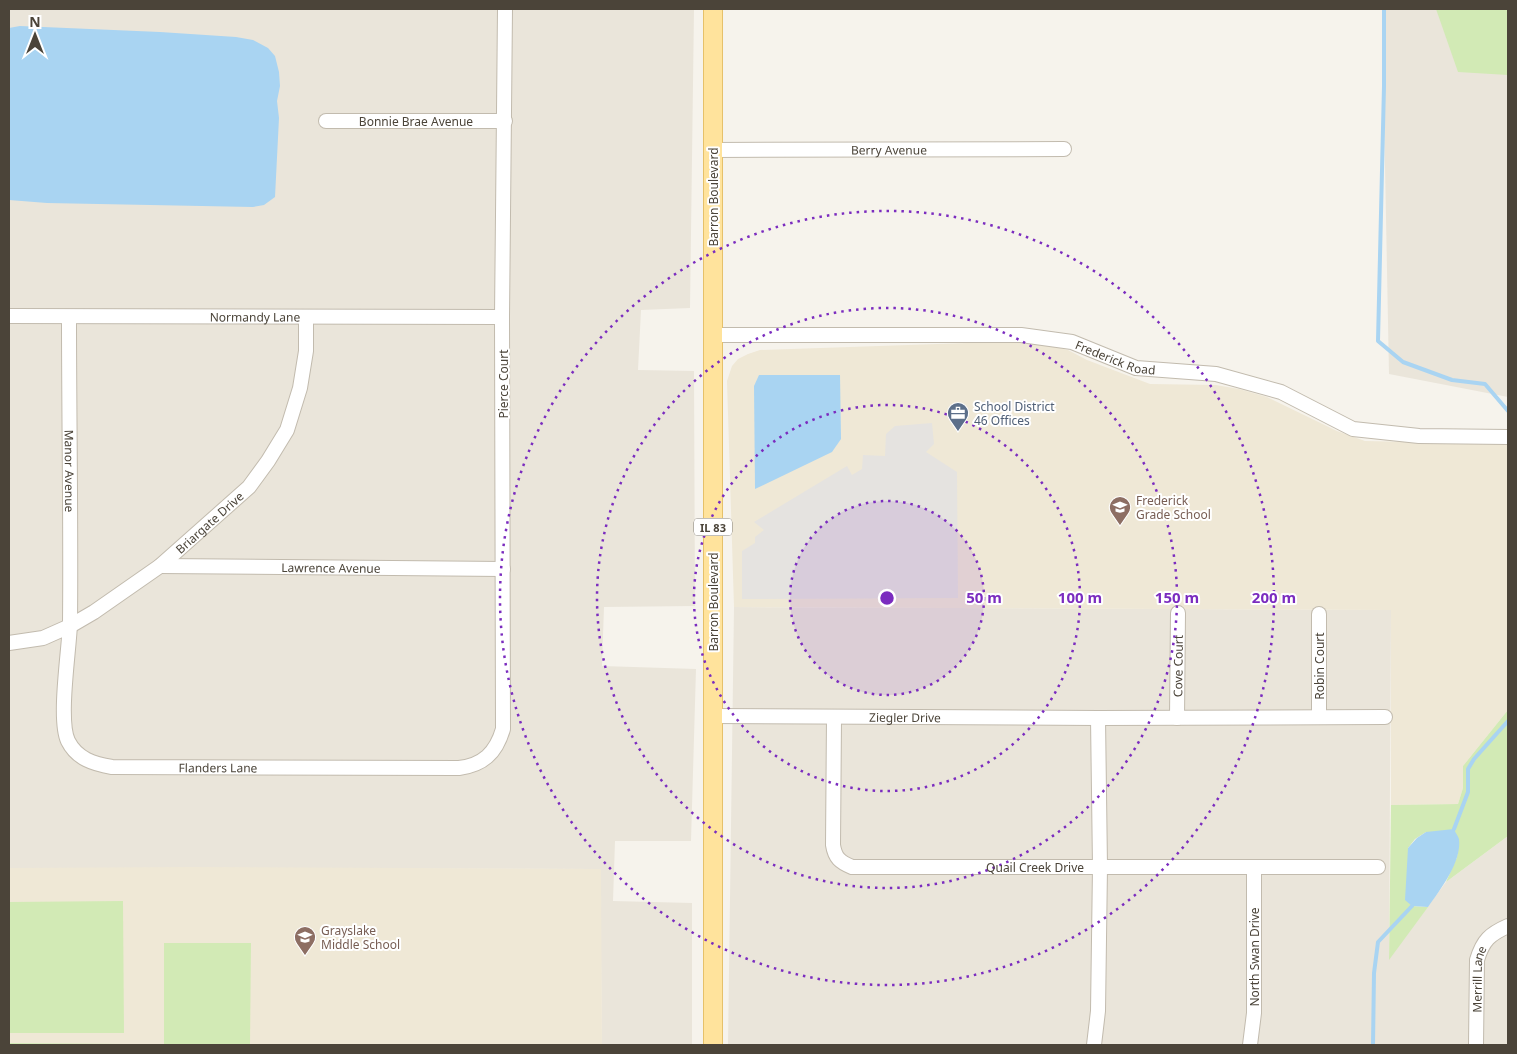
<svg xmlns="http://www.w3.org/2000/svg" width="1517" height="1054" font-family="'Noto Sans',sans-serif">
	<rect width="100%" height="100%" fill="#f6f3ec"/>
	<g fill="#eae5da">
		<path d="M 9,9 L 694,9 L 690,308 L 641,310 L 638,370 L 694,371 L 695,606 L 604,607 L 602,666 L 696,669 L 691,841 L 615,841 L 613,901 L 692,903 L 692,1045 L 602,1045 L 600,869 L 9,868 Z"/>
		<path d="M 1382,9 L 1508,9 L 1508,397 L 1389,374 Z"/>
		<path d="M 734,607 L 1391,610 L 1389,959 L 1446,882 L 1508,836 L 1508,1045 L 728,1045 Z"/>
	</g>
	<g fill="#efe8d6">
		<path d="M 1028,341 L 1068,350 L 1087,360 L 1150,384 L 1216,385 L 1239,389 L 1267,397 L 1337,431 L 1365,441 L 1508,444 L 1508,710 L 1463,766 L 1463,788 L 1458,804 L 1391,805 L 1391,610 L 734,607 L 727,381 L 732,366 L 738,359 L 748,354 L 760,350 Z"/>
		<path d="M 191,867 L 601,869 L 602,1045 L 124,1045 L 9,1043 L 9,868 Z"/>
	</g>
	<g fill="#d2eab5">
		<path d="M 1436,9 L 1508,9 L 1508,75 L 1458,72 Z"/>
		<path d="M 1508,710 L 1508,836 L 1446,882 L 1457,857 L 1459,839 L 1426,832 L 1415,839 L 1408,848 L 1412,906 L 1428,907 L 1389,960 L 1391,805 L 1458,804 L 1463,788 L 1463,766 Z"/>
		<path d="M 123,901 L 124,1033 L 9,1033 L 9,902 Z"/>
		<path d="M 164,943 L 251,943 L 250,1045 L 164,1045 Z"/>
		<path d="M 9,1043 L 124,1044 L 9,1045 Z"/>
	</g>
	<path fill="#e5e3e0" d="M 932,423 L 934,444 L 926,452 L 957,472 L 958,598 L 742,599 L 742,551 L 755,543 L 755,537 L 764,530 L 754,522 L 847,466 L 852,475 L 862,469 L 863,455 L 885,456 L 886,434 L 895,426 Z"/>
	<g fill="#a9d4f2">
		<path d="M 20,26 L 160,32 L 236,37 L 253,40 L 268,48 L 275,56 L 279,72 L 280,86 L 277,101 L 279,118 L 275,197 L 264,205 L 253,207 L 47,203 L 9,200 L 9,28 Z"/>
		<path d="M 759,375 L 840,375 L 841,439 L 832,452 L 755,489 L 754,386 Z"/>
		<path d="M 1454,829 C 1455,832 1458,836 1459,839 C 1462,862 1440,890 1428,907 L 1412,906 L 1405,900 L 1408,848 L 1417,838 L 1426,832 Z"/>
	</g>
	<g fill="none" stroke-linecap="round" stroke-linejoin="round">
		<g stroke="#a9d4f2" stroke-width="4">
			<path d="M 1384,9 L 1384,86 L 1378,341 L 1403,362 L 1452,380 L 1485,384 L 1508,411"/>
			<path d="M 1454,829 L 1468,792 L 1468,769 L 1474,759 L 1508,721"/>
			<path d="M 1373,1045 L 1374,973 L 1378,942 L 1412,906"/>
		</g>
		<g stroke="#c2bbae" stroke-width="16">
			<g id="minor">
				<path id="s1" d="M 326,121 L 505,121"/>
				<path id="s2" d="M 713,150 L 1064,149"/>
				<path id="s3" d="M 9,316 L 502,317"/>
				<path id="s4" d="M 69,317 C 69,419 71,522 70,624 C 69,651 58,720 68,741 C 77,759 94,764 112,767 L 459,768 C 483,765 496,753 503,729 L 502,317 L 505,9"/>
				<path id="s5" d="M 713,335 L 1021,335 L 1072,342 L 1136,368 L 1216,374 L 1281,392 L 1353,429 L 1419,436 L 1508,437"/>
				<path id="s6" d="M 160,566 L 503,569"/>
				<path d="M 1319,614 L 1319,717"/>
				<path id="s7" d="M 9,643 L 43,638 L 70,626 L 94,612 L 160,566 L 249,487 L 268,461 L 287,430 L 300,388 L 306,351 L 306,317"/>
				<path id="s8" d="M 713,716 L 1098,718 L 1385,717"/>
				<path id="s9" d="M 834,718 L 833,845 C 835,858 840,862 852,867 L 1378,867"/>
				<path id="s10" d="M 1177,718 L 1178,613"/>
				<path d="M 1094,1045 L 1098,1011 L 1100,867 L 1098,718"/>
				<path d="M 1250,1045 L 1254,1013 L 1254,869"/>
				<path id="s11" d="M 1476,1045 L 1477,960 C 1483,940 1490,934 1508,926"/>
			</g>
		</g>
		<g stroke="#e6c16a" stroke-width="20">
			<path id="major" d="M 713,1045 L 713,9"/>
		</g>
		<use href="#minor" stroke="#fff" stroke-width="14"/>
		<use href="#major" stroke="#ffe39c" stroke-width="18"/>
	</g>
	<circle cx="887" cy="598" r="97" fill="#7b2cbf" fill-opacity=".12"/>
	<g fill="none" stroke="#7b2cbf" stroke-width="2.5" stroke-dasharray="2.5 5">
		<circle cx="887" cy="598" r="97"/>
		<circle cx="887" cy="598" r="193"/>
		<circle cx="887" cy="598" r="290"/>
		<circle cx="887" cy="598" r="387"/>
	</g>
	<defs>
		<g id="office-pin" transform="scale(1.125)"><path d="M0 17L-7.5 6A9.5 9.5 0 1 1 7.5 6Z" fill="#5c6f8a" stroke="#fff"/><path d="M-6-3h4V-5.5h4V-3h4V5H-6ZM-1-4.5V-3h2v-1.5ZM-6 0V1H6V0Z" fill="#fff"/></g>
		<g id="school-pin" transform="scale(1.125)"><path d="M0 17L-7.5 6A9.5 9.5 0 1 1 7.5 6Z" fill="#8d6e63" stroke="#fff"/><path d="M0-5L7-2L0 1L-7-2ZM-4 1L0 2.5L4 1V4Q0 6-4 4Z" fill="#fff"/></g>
	</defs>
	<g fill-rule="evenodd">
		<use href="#office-pin" x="958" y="413"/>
		<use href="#school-pin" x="1120" y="507"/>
		<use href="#school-pin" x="305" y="937"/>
	</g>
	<g text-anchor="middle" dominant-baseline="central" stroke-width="4" stroke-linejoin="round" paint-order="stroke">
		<rect fill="#fff" stroke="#817c74" stroke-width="1" x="694" y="518.5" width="38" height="17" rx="4"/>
		<g font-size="11" font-weight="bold" fill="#4b4439">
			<text x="713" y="527">IL 83</text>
		</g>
		<g font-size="12" fill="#4b4439" stroke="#fff">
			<text stroke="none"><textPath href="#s1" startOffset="90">Bonnie Brae Avenue</textPath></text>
			<text stroke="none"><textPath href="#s2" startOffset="176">Berry Avenue</textPath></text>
			<text transform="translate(713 197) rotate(-90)">Barron Boulevard</text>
			<text stroke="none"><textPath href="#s3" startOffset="246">Normandy Lane</textPath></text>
			<text stroke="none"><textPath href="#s5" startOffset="406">Frederick Road</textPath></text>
			<text transform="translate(503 384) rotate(-90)">Pierce Court</text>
			<text stroke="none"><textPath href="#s4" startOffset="154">Manor Avenue</textPath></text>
			<text stroke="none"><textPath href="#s7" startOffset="238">Briargate Drive</textPath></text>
			<text stroke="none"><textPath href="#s6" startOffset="171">Lawrence Avenue</textPath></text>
			<text transform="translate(713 602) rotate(-90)">Barron Boulevard</text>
			<text stroke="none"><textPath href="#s10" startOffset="52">Cove Court</textPath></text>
			<text transform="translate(1319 666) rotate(-90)">Robin Court</text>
			<text stroke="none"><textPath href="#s8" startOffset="192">Ziegler Drive</textPath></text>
			<text stroke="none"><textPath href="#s4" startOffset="584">Flanders Lane</textPath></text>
			<text stroke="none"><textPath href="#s9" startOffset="341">Quail Creek Drive</textPath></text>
			<text transform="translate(1254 957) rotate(-90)">North Swan Drive</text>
			<text stroke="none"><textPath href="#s11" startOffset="66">Merrill Lane</textPath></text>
		</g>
		<g font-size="12" fill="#4e5e75" stroke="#fff" text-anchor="start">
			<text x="974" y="406">School District<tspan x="974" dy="14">46 Offices</tspan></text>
		</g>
		<g font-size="12" fill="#785e54" stroke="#fff" text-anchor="start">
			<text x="1136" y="500">Frederick<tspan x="1136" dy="14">Grade School</tspan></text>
			<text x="321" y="930">Grayslake<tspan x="321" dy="14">Middle School</tspan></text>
		</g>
	</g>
	<circle cx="887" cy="598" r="8" fill="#7b2cbf" stroke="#fff" stroke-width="2.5"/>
	<g font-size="15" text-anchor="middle" font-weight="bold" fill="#7b2cbf" stroke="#fff" stroke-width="4" stroke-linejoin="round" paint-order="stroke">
		<text x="984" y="603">50 m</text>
		<text x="1080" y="603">100 m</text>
		<text x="1177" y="603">150 m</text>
		<text x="1274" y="603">200 m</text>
	</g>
	<rect width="1517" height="1054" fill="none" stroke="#4b4439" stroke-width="20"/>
	<g transform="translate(35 35)" stroke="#ffffff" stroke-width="4" paint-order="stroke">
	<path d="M0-4L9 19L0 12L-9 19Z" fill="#4b4439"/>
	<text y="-8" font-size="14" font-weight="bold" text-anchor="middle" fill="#4b4439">N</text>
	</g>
</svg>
